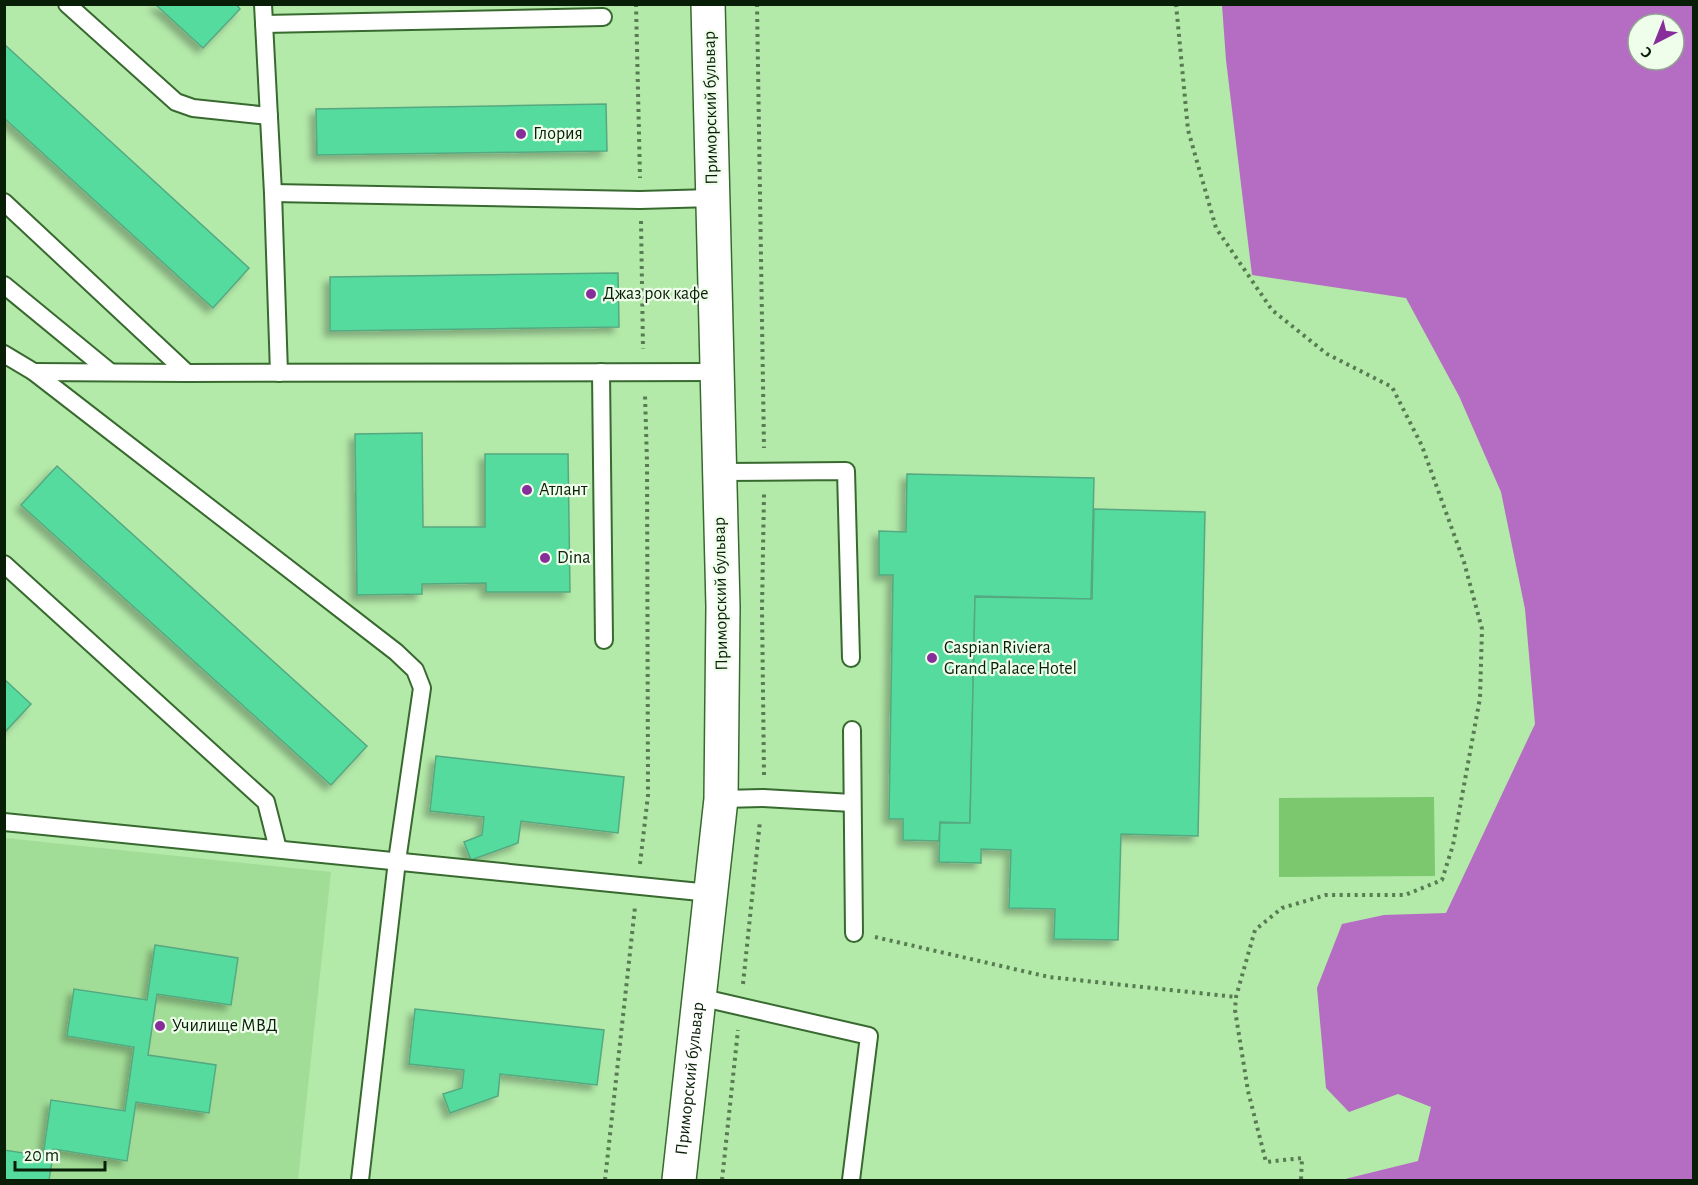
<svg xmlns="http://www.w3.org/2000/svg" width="1698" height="1185" font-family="'Alegreya Sans',sans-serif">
	<defs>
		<filter id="shadow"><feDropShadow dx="-5.5" dy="5.5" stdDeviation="3" flood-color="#0004"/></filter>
	</defs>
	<rect width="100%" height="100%" fill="#b3e9a9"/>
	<path fill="#a2dd97" d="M 5,838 L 331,872 L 298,1180 L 5,1180 Z"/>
	<path fill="#7bc86e" d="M 1434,797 L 1435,876 L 1279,877 L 1279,798 Z"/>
	<path fill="#b46dc3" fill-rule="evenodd" d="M 1222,5 L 1693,5 L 1693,1180 L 1341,1180 L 1418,1161 L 1431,1107 L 1398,1094 L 1349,1112 L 1326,1088 L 1317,988 L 1342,924 L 1384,915 L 1446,913 L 1535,724 L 1525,609 L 1501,492 L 1459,396 L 1406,298 L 1252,275 L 1226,60 ZM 1638,24 L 1674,24 L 1674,60 L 1638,60 Z"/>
	<g fill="#56db9f" stroke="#55a980" stroke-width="1.5" filter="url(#shadow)">
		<path d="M 155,4 L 236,4 L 240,9 L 203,48 Z"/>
		<path d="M 4,44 L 249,268 L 213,308 L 4,118 Z"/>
		<path d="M 606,104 L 607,151 L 317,155 L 316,109 Z"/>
		<path d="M 618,273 L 619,327 L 330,331 L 330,277 Z"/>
		<path d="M 422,433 L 423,527 L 485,527 L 485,454 L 568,454 L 570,592 L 486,592 L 486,583 L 422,584 L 422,594 L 357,595 L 355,434 Z"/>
		<path d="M 57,466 L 367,746 L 331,785 L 21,505 Z"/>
		<path d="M 907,474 L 1094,478 L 1091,599 L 975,596 L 970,823 L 940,822 L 939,841 L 903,840 L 903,819 L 889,819 L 893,575 L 879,575 L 879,531 L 906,532 Z"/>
		<path d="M 1094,509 L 1205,512 L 1198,836 L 1121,834 L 1118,940 L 1054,939 L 1055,909 L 1009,908 L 1011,850 L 981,849 L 981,863 L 939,862 L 940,823 L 970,823 L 975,597 L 1092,599 Z"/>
		<path d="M 4,679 L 31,704 L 4,733 Z"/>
		<path d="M 436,756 L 624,777 L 618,833 L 521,821 L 518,843 L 471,860 L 464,842 L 482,835 L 484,817 L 430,811 Z"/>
		<path d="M 155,945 L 238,958 L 231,1005 L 157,994 L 148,1055 L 216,1065 L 209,1113 L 136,1102 L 127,1161 L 54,1149 L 49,1180 L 4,1180 L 4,1150 L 43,1156 L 51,1100 L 125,1111 L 134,1047 L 67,1036 L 74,989 L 147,1000 Z"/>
		<path d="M 415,1009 L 604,1030 L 597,1085 L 500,1074 L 498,1096 L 450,1113 L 443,1094 L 462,1088 L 464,1070 L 409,1064 Z"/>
	</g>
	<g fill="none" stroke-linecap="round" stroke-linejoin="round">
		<g stroke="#386a30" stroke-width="20">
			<g id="service">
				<path d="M 67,4 L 176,102 L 193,108 L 269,116"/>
				<path d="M 263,4 L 273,193 L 279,373"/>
				<path d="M 264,24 L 603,17"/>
				<path d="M 273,193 L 640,200 L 713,198"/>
				<path d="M 4,202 L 187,373 L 717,372"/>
				<path d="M 4,285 L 110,372"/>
				<path d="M 4,354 L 34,372 L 396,652 L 415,670 L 422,688 L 397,861 L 360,1180"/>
				<path d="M 34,372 L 187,373"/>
				<path d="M 601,372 L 604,640"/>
				<path d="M 719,472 L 846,471 L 851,658"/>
				<path d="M 4,564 L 266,802 L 278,849"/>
				<path d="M 852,730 L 854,933"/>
				<path d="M 721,799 L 763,798 L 852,803"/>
				<path d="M 4,822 L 710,893"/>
				<path d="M 699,997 L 869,1036 L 851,1180"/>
			</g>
		</g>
		<g stroke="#386a30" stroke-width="36">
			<g id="tertiary">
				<path id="s1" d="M 679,1180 L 721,799 L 723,607 L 708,4"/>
			</g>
		</g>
		<g stroke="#577c51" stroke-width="4" stroke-dasharray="3 4.5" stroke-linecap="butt">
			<path d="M 636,4 L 640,178"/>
			<path d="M 757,4 L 764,448"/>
			<path d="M 1176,4 L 1188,130 L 1216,228 L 1272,310 L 1327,354 L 1392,387 L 1422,446 L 1464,562 L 1482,629 L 1480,698 L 1453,845 L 1442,880 L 1405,895 L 1326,895 L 1282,908 L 1255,930 L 1236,997 L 1235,1010 L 1248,1091 L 1266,1162 L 1302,1158 L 1301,1180"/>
			<path d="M 641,221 L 643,349"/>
			<path d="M 764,775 L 762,608 L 764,494"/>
			<path d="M 640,864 L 648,795 L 647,462 L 645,395"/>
			<path d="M 875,937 L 1049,977 L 1236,997"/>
			<path d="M 743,984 L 760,821"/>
			<path d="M 605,1180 L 635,907"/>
			<path d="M 722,1180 L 738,1030"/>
		</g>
		<use href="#service" stroke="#fff" stroke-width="16"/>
		<use href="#tertiary" stroke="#fff" stroke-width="33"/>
	</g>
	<g fill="#882e9a" stroke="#eefeeb" stroke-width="2">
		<circle cx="521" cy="134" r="6"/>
		<circle cx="591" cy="294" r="6"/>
		<circle cx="527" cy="490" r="6"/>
		<circle cx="545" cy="558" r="6"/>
		<circle cx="932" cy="658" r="6"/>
		<circle cx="160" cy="1026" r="6"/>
	</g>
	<g text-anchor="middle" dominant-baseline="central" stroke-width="4.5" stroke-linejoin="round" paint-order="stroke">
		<g font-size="18" fill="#091e06" stroke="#eefeeb">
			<text transform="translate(711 108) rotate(-91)">Приморский бульвар</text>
			<text transform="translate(721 594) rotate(-91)">Приморский бульвар</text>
			<text stroke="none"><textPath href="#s1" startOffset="102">Приморский бульвар</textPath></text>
		</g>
		<g font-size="18" fill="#091e06" stroke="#eefeeb" text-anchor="start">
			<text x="533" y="134">Глория</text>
			<text x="603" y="294">Джаз рок кафе</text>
			<text x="539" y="490">Атлант</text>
			<text x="557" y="558">Dina</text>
			<text x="944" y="648">Caspian Riviera<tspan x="944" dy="21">Grand Palace Hotel</tspan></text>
			<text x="172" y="1026">Училище МВД</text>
		</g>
	</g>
	<rect width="1698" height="1185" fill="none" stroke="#091e06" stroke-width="12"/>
	<g transform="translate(1656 42) rotate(222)"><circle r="28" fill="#eefeeb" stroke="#92a48f" stroke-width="1.5"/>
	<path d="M0-4.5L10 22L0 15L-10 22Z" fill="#882e9a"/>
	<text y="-9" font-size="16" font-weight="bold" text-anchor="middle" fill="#091e06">С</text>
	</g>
	<path d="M15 1161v9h90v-9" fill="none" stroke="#091e06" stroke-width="3"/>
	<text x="24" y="1161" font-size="18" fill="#091e06" stroke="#eefeeb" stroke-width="4.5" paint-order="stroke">20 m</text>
</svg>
